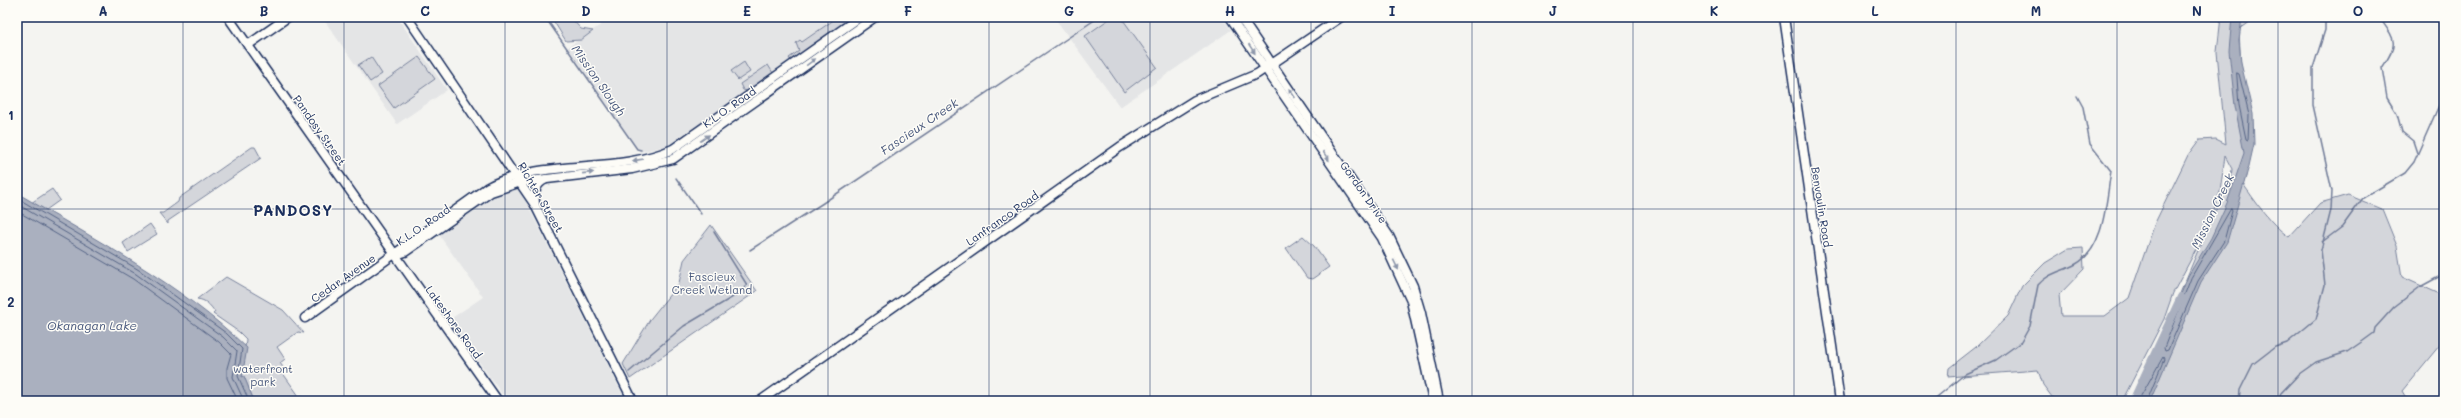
<svg xmlns="http://www.w3.org/2000/svg" width="2461" height="418" font-family="Mali,sans-serif">
	<rect width="100%" height="100%" fill="#f4f4f1"/>
	<filter id="ink" filterUnits="userSpaceOnUse"><feTurbulence type="fractalNoise" baseFrequency=".025" numOctaves="2"/><feDisplacementMap in="SourceGraphic" scale="8" xChannelSelector="R" yChannelSelector="G"/><feConvolveMatrix kernelMatrix="1 2 1 2 8 2 1 2 1" color-interpolation-filters="sRGB"/></filter>
	<g filter="url(#ink)">
		<g fill="#e4e5e6">
			<path d="M 322,17 L 397,17 L 447,90 L 397,124 Z"/>
			<path d="M 612,17 L 854,17 L 667,146 L 640,152 L 567,48 Z"/>
			<path d="M 1054,17 L 1222,17 L 1231,30 L 1120,107 Z"/>
			<path d="M 518,188 L 526,202 L 626,401 L 507,401 L 449,320 L 483,297 L 439,235 L 503,191 Z"/>
		</g>
		<g fill="#d4d6db" stroke="#78829c" fill-rule="evenodd">
			<path d="M 551,17 L 570,17 L 581,29 L 593,31 L 581,40 L 566,41 Z"/>
			<path d="M 838,17 L 853,17 L 791,61 L 789,58 L 799,51 L 796,43 L 800,40 L 802,42 Z"/>
			<path d="M 1112,17 L 1121,17 L 1157,67 L 1124,92 L 1085,36 Z"/>
			<path d="M 2221,17 L 2256,17 L 2239,29 L 2246,176 L 2243,184 C 2256,202 2270,224 2289,237 L 2320,203 L 2348,195 L 2382,209 L 2397,246 L 2402,277 L 2444,296 L 2444,340 L 2402,391 L 2408,401 L 2130,401 L 2158,346 L 2207,229 L 2173,293 L 2164,319 L 2122,401 L 2055,401 L 2043,385 L 2038,370 L 1948,377 L 1949,368 L 1976,347 L 2008,316 L 2022,286 L 2045,263 L 2068,249 L 2083,248 L 2084,269 L 2059,295 L 2061,316 L 2105,316 L 2129,298 L 2155,223 L 2188,155 L 2199,140 L 2216,139 L 2226,144 L 2217,52 ZM 2225,156 L 2232,169 L 2231,179 L 2209,224 L 2220,192 Z"/>
			<path d="M 371,57 L 382,74 L 370,82 L 358,65 Z"/>
			<path d="M 419,57 L 435,79 L 394,108 L 378,86 Z"/>
			<path d="M 744,62 L 750,72 L 738,80 L 731,71 Z"/>
			<path d="M 768,65 L 773,73 L 747,91 L 743,90 L 740,84 Z"/>
			<path d="M 252,147 L 255,147 L 261,158 L 168,221 L 168,224 L 159,213 L 163,213 L 178,202 L 179,198 Z"/>
			<path d="M 52,189 L 60,200 L 46,210 L 31,203 Z"/>
			<path d="M 150,224 L 157,234 L 128,252 L 123,243 Z"/>
			<path d="M 711,225 L 757,291 L 630,379 L 623,364 L 651,318 L 679,283 L 684,260 Z"/>
			<path d="M 1303,236 L 1314,246 L 1329,267 L 1312,279 L 1307,278 L 1286,248 Z"/>
			<path d="M 226,277 L 283,310 L 304,333 L 298,332 L 277,347 L 285,359 L 280,363 L 285,370 L 282,372 L 299,396 L 302,396 L 306,400 L 254,401 L 244,377 L 242,378 L 246,339 L 239,332 L 213,314 L 215,312 C 210,305 206,300 197,299 Z"/>
		</g>
		<g fill="#aab0bf" stroke="#717c98">
			<path d="M 2232,17 L 2242,17 L 2239,40 L 2241,63 L 2253,114 L 2254,144 L 2249,166 L 2227,242 L 2201,282 L 2150,401 L 2134,401 L 2158,353 L 2188,276 L 2211,238 L 2227,203 L 2244,153 L 2235,106 L 2229,51 Z"/>
			<path d="M 17,193 C 96,240 181,284 247,348 L 242,377 L 244,376 L 254,401 L 17,401 Z"/>
		</g>
		<g fill="none" stroke-linecap="round" stroke-linejoin="round">
			<g stroke="#546385" stroke-width="1">
				<path d="M 2237,73 L 2239,74 L 2249,115 L 2248,140 L 2246,139 L 2239,105 Z"/>
				<path d="M 17,198 L 139,270 L 226,333 L 242,349 L 238,376 L 249,401"/>
				<path d="M 17,204 L 136,274 L 223,337 L 237,351 L 233,377 L 244,401"/>
				<path d="M 2231,209 L 2232,211 L 2224,241 L 2198,281 L 2168,350 L 2165,351 L 2164,348 L 2191,278 Z"/>
				<path d="M 17,211 L 133,279 L 219,342 L 231,354 L 227,368 L 227,378 L 238,401"/>
				<path d="M 2138,401 L 2163,357 L 2164,359 L 2147,401"/>
			</g>
			<g stroke="#717c98" stroke-width="1.5">
				<path d="M 545,17 L 637,149 L 641,150"/>
				<path d="M 2379,17 C 2396,41 2399,42 2382,68 L 2387,98 L 2397,114 L 2402,132 L 2413,141 L 2417,153"/>
				<path d="M 676,178 L 701,214"/>
				<path d="M 2322,242 L 2342,227 L 2363,198 L 2405,173 L 2414,162 L 2444,94"/>
				<path d="M 750,250 L 823,203 L 1099,17"/>
				<path d="M 629,372 L 684,326 L 738,294 L 747,285 L 714,232"/>
				<path d="M 1932,401 L 1965,374 L 1996,360 L 2021,342 L 2030,326 L 2038,285 C 2049,272 2062,272 2076,264 C 2105,248 2106,201 2111,171 L 2090,144 L 2083,107 L 2077,96"/>
				<path d="M 2239,401 L 2240,390 L 2253,364 L 2275,347 L 2287,343 L 2316,319 L 2325,285 L 2321,250 L 2331,210 L 2332,191 L 2313,105 L 2313,68 L 2325,30 L 2325,17"/>
				<path d="M 2279,401 L 2281,393 L 2299,374 L 2316,362 L 2347,352 L 2363,341 L 2374,333 L 2375,328 L 2394,307 L 2420,287 L 2444,274"/>
			</g>
			<path stroke="#aab0bf" stroke-width="8" d="M 2133,401 L 2181,297"/>
			<g stroke="#1b2f5e" stroke-width="11">
				<g id="secondary">
					<path d="M 228,17 L 498,401"/>
					<path d="M 407,17 L 535,205 L 633,401"/>
					<path d="M 1230,17 L 1382,238 L 1411,301 L 1433,401"/>
					<path d="M 1240,17 L 1389,236 L 1413,286 L 1421,313 L 1439,401"/>
					<path d="M 1784,17 L 1840,401"/>
					<path d="M 248,45 L 288,17"/>
					<path d="M 535,204 C 534,192 535,184 546,179"/>
					<path d="M 396,255 L 405,252 L 491,192 L 521,182 L 632,169 L 673,159 L 875,17"/>
					<path d="M 305,318 L 488,187 C 545,157 615,175 673,149 L 860,17"/>
					<path d="M 760,401 L 1120,147 L 1195,100 L 1257,74 L 1341,17"/>
				</g>
			</g>
			<use href="#secondary" stroke="#fdfcf7" stroke-width="8"/>
		</g>
		<defs><path id="oneway-solid" d="M-6-.8H1V-3.2L6.5 0L1 3.2V.8H-6Z"/></defs>
		<g fill="#8c96aa">
			<use href="#oneway-solid" transform="translate(1252 49) rotate(56)"/>
			<use href="#oneway-solid" transform="translate(811 62) rotate(-36)"/>
			<use href="#oneway-solid" transform="translate(1292 93) rotate(-124)"/>
			<use href="#oneway-solid" transform="translate(705 138) rotate(-35)"/>
			<use href="#oneway-solid" transform="translate(1326 156) rotate(56)"/>
			<use href="#oneway-solid" transform="translate(638 160) rotate(171)"/>
			<use href="#oneway-solid" transform="translate(588 173) rotate(-6)"/>
			<use href="#oneway-solid" transform="translate(1396 265) rotate(64)"/>
		</g>
	</g>
	<path fill="none" stroke="#1b2f5e" stroke-width="1" stroke-opacity="0.55" d="M 183,17 L 183,401M 344,17 L 344,401M 505,17 L 505,401M 667,17 L 667,401M 828,17 L 828,401M 989,17 L 989,401M 1150,17 L 1150,401M 1311,17 L 1311,401M 1472,17 L 1472,401M 1633,17 L 1633,401M 1794,17 L 1794,401M 1956,17 L 1956,401M 2117,17 L 2117,401M 2278,17 L 2278,401M 17,209 L 2444,209"/>
	<g text-anchor="middle" dominant-baseline="central" stroke-width="3" stroke-linejoin="round" paint-order="stroke">
		<g font-size="11" fill="#1b2f5e" stroke="#fdfcf7">
			<text transform="translate(729 107) rotate(-35)">K.L.O. Road</text>
			<text transform="translate(320 130) rotate(55)">Pandosy Street</text>
			<text transform="translate(1364 192) rotate(55)">Gordon Drive</text>
			<text transform="translate(541 197) rotate(60)">Richter Street</text>
			<text transform="translate(1822 207) rotate(81)">Benvoulin Road</text>
			<text transform="translate(1002 218) rotate(-35)">Lanfranco Road</text>
			<text transform="translate(423 225) rotate(-34)">K.L.O. Road</text>
			<text transform="translate(343 278) rotate(-35)">Cedar Avenue</text>
			<text transform="translate(454 322) rotate(54)">Lakeshore Road</text>
		</g>
		<g font-size="11" fill="#49597d" stroke="#fdfcf7">
			<text x="712" y="276">Fascieux<tspan x="712" dy="13">Creek Wetland</tspan></text>
			<text x="263" y="368">waterfront<tspan x="263" dy="13">park</tspan></text>
		</g>
		<g font-size="12" font-style="italic" fill="#46567b" stroke="#fdfcf7">
			<text transform="translate(599 80) rotate(55)">Mission Slough</text>
			<text transform="translate(919 126) rotate(-34)">Fascieux Creek</text>
			<text transform="translate(2212 211) rotate(-64)">Mission Creek</text>
			<text x="92" y="325">Okanagan Lake</text>
		</g>
		<g font-size="15" font-weight="bold" letter-spacing="1" fill="#1b2f5e" stroke="#fdfcf7">
			<text x="293" y="210">PANDOSY</text>
		</g>
	</g>
	<rect width="2461" height="418" fill="none" stroke="#fdfcf7" stroke-width="44"/>
	<rect x="22" y="22" width="2417" height="374" fill="none" stroke="#1b2f5e" stroke-width="1.5"/>
	<g font-size="13" text-anchor="middle" font-weight="bold" fill="#1b2f5e">
		<text x="103" y="16">A</text>
		<text x="264" y="16">B</text>
		<text x="425" y="16">C</text>
		<text x="586" y="16">D</text>
		<text x="747" y="16">E</text>
		<text x="908" y="16">F</text>
		<text x="1069" y="16">G</text>
		<text x="1230" y="16">H</text>
		<text x="1392" y="16">I</text>
		<text x="1553" y="16">J</text>
		<text x="1714" y="16">K</text>
		<text x="1875" y="16">L</text>
		<text x="2036" y="16">M</text>
		<text x="2197" y="16">N</text>
		<text x="2358" y="16">O</text>
		<text x="11" y="120">1</text>
		<text x="11" y="307">2</text>
	</g>
</svg>
